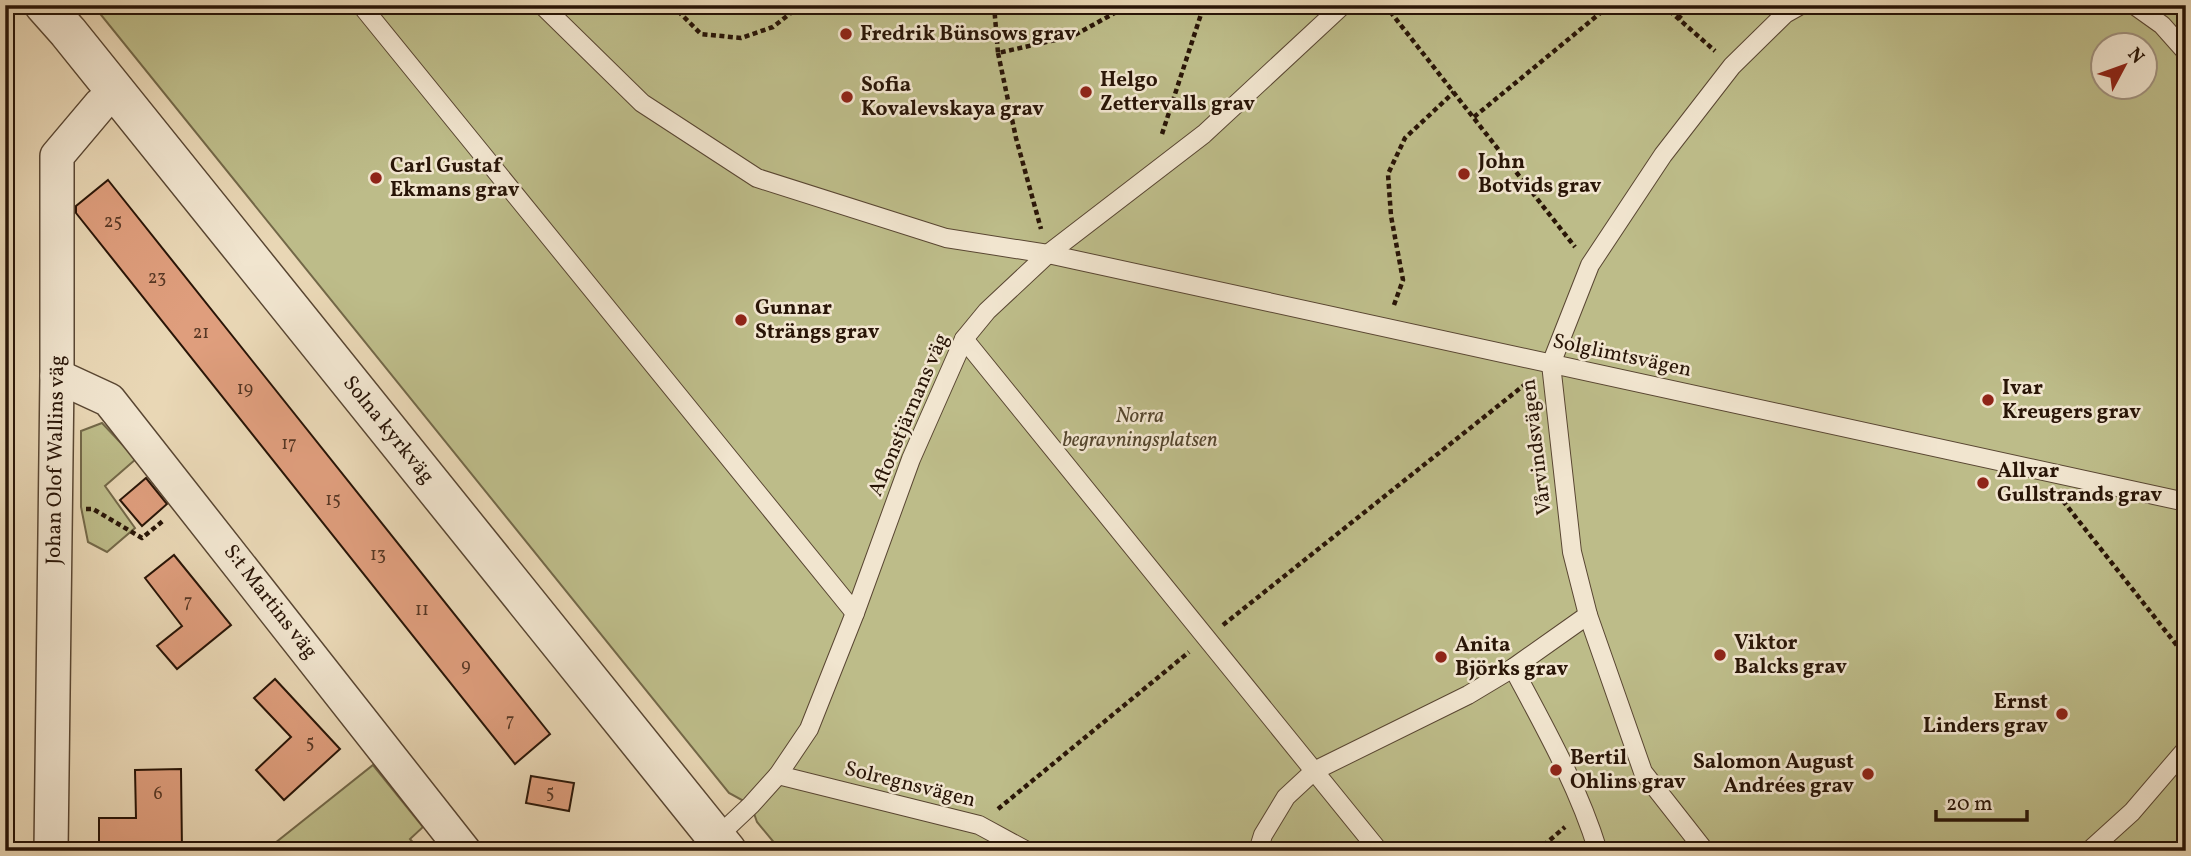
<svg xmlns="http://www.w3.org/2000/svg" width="2191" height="856" font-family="Vollkorn,serif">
	<rect width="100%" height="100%" fill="#e9d7b5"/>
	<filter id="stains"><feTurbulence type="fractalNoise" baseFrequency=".00286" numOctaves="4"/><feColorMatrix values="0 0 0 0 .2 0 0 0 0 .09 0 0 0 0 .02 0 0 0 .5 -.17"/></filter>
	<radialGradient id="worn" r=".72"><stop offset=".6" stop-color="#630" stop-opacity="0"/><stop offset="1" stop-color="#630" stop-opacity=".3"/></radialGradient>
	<g fill="#bdbc89" stroke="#736848" stroke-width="2" fill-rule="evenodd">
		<path d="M 93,5 L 2186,5 L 2186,851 L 781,851 L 757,822 L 751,805 L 729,793 ZM 2104,46 L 2146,46 L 2146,88 L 2104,88 Z"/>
		<path d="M 102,423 L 136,459 L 105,486 L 135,528 L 107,552 L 88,542 L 81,507 L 81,431 Z"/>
		<path d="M 373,765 L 423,827 L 410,839 L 420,851 L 265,851 Z"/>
	</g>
	<g fill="#df9e7d" stroke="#291507" stroke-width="2">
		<path d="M 108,180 L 550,734 L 515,764 L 76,213 L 76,206 Z"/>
		<path d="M 146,478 L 167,504 L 142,526 L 120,500 Z"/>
		<path d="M 174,555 L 231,625 L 177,669 L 157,646 L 182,626 L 145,578 Z"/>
		<path d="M 275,679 L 340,749 L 284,800 L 256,770 L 291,737 L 254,698 Z"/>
		<path d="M 181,769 L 182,851 L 99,851 L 99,818 L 136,818 L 135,770 Z"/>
		<path d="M 531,776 L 574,783 L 569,811 L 526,803 Z"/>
	</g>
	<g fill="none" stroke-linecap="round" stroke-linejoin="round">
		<g stroke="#594632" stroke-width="20">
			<g id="service">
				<path d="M 361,5 L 855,613"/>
				<path d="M 542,5 L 642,103 L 757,178 L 946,238 L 1048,254 L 2186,502"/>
				<path d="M 2134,5 L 2162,25 L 2186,52"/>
				<path d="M 964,339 L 1379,851"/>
				<path d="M 1513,668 C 1545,728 1578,786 1598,851"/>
				<path d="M 778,775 L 979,825 L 1027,851"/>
				<path d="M 716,838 L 751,805 L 778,775 L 809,729 L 855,613 L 911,459 L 964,339 L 987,311 L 1048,254 L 1204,134 L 1343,5"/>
				<path d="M 1258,851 L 1263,835 L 1286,797 L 1314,771 L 1468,695 L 1513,668 L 1588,615"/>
				<path d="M 1705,851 L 1643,772 L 1588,615 L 1572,552 L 1551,364 L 1590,265 L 1663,155 L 1732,66 L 1785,14 L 1801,5"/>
				<path d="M 2089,851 L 2132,812 L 2186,749"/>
			</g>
		</g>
		<g stroke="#594632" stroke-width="36">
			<g id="minor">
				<path d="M 57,376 L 109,400 L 464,851"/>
				<path d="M 51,851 L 57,376 L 57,156 L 100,105 L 116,91"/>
			</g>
		</g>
		<g stroke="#594632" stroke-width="41">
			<path id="tertiary" d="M 44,5 L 68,32 L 727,851"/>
		</g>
		<g stroke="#291507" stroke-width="4.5" stroke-dasharray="5 3.5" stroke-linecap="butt">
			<path d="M 672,5 L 701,34 L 741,38 L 773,27 L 801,5"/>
			<path d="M 994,5 L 998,53 L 1073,36 L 1129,5"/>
			<path d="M 1385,5 L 1575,247"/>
			<path d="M 1663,5 L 1715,51"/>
			<path d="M 1678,19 L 1690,5"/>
			<path d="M 998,53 L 1016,138 L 1041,229"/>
			<path d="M 1474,117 L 1610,5"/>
			<path d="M 1162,134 L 1204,5"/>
			<path d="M 1394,305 L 1403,280 L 1391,216 L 1388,174 L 1405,138 L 1454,92"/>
			<path d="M 2063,501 L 2186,657"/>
			<path d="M 86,509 L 93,509 L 142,538 L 164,520"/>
			<path d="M 1223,625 L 1528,382"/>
			<path d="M 998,809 L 1189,652"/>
			<path d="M 1537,851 L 1565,827"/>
		</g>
		<use href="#service" stroke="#f1e5cf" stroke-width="18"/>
		<use href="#minor" stroke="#f1e5cf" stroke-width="33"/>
		<use href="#tertiary" stroke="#f1e5cf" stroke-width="38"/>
	</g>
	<g fill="#8f2418" stroke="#f1e5cf" stroke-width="2.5">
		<circle cx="846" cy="34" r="7"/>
		<circle cx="1086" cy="92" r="7"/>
		<circle cx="847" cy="97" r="7"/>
		<circle cx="1464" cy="174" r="7"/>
		<circle cx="376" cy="178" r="7"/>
		<circle cx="741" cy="320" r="7"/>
		<circle cx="1988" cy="400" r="7"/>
		<circle cx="1983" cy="483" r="7"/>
		<circle cx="1720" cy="655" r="7"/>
		<circle cx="1441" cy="657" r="7"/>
		<circle cx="2062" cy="714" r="7"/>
		<circle cx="1556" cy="770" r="7"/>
		<circle cx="1868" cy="774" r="7"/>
	</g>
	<g text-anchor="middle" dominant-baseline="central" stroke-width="5" stroke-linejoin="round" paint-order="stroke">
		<g font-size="18" fill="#563724">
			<text x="113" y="222">25</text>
			<text x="157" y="278">23</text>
			<text x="201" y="333">21</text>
			<text x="245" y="389">19</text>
			<text x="289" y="444">17</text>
			<text x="333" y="500">15</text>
			<text x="378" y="555">13</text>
			<text x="188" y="602">7</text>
			<text x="422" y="610">11</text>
			<text x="466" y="666">9</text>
			<text x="510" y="721">7</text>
			<text x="310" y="743">5</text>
			<text x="550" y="793">5</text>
			<text x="158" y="794">6</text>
		</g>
		<g font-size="21" font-weight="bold" fill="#291507" stroke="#f1e5cf" text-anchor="start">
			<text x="860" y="34">Fredrik Bünsows grav</text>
			<text x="1100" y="80">Helgo<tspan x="1100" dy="24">Zettervalls grav</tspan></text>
			<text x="861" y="85">Sofia<tspan x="861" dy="24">Kovalevskaya grav</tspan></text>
			<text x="1478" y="162">John<tspan x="1478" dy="24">Botvids grav</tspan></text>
			<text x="390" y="166">Carl Gustaf<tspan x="390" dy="24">Ekmans grav</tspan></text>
			<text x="755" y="308">Gunnar<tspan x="755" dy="24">Strängs grav</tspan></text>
			<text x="2002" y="388">Ivar<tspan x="2002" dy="24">Kreugers grav</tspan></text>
			<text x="1997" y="471">Allvar<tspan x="1997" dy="24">Gullstrands grav</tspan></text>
			<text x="1734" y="643">Viktor<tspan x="1734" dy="24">Balcks grav</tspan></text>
			<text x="1455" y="645">Anita<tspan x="1455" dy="24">Björks grav</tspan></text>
			<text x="2048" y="702" text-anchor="end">Ernst<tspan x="2048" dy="24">Linders grav</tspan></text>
			<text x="1570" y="758">Bertil<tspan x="1570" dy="24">Ohlins grav</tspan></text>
			<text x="1854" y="762" text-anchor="end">Salomon August<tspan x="1854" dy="24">Andrées grav</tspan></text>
		</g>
		<g font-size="21" fill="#291507" stroke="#f1e5cf">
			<text transform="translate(1622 356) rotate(12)">Solglimtsvägen</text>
			<text transform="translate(909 415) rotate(-67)">Aftonstjärnans väg</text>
			<text transform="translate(388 430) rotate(51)">Solna kyrkväg</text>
			<text transform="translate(1537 447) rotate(-97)">Vårvindsvägen</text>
			<text transform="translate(56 460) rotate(-89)">Johan Olof Wallins väg</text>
			<text transform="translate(270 602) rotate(52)">S:t Martins väg</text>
			<text transform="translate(910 785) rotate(14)">Solregnsvägen</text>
		</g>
		<g font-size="21" font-style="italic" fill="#55472e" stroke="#f1e5cf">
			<text x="1140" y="416">Norra<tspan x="1140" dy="24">begravningsplatsen</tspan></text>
		</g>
	</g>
	<rect width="2191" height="856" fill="none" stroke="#e9d7b5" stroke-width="28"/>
	<rect x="7" y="7" width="2177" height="842" fill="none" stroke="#291507" stroke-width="3.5"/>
	<rect x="14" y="14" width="2163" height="828" fill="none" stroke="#291507" stroke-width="2"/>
	<g transform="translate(2124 66) rotate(49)"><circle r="33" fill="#f1e5cf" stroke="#a1927f" stroke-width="2"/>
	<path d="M0-5L12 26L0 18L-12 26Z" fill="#8f2418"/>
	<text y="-10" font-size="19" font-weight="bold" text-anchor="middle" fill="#291507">N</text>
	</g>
	<path d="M1936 810v10h91v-10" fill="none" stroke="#291507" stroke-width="3.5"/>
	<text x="1946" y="810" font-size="21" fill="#291507" stroke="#f1e5cf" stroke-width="5" paint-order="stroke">20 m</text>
	<rect width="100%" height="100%" filter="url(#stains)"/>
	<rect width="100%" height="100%" fill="url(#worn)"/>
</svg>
